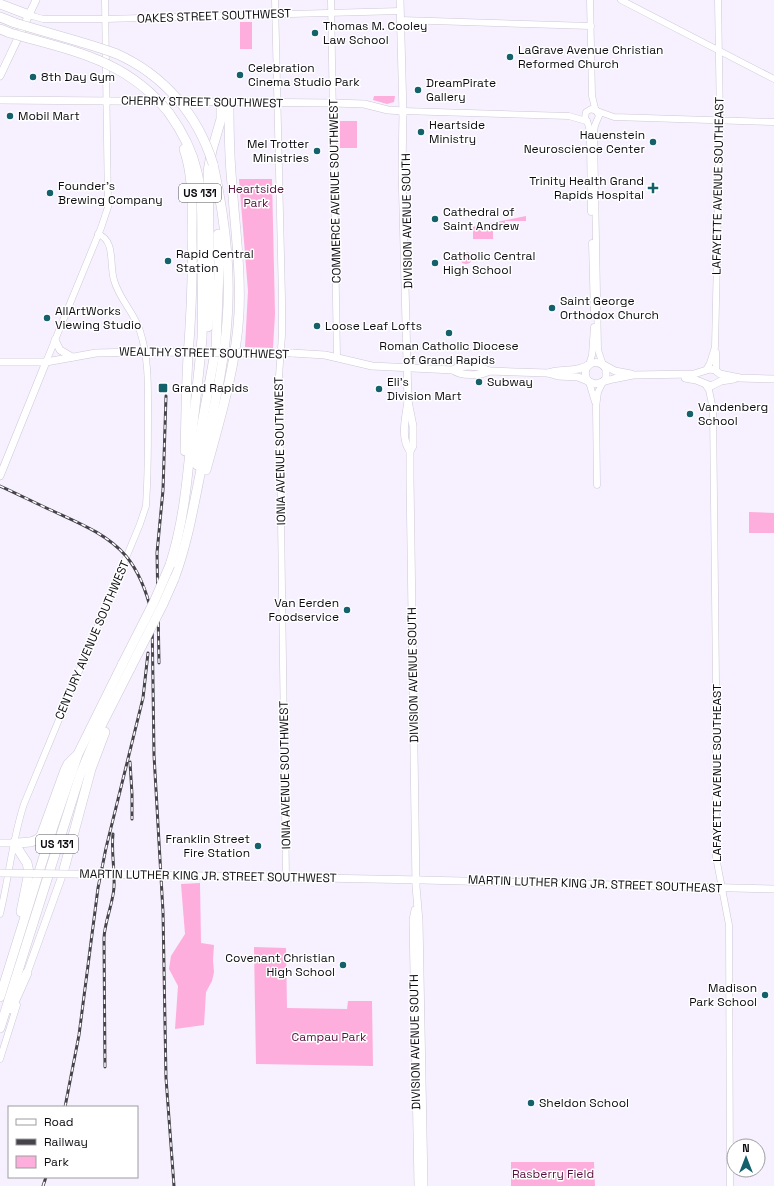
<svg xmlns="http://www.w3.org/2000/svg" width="774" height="1186" font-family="'Space Grotesk',sans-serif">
	<rect width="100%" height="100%" fill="#f6f0ff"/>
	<g fill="#feaedc">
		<rect x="240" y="22" width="12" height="27"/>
		<path d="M 374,96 L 395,96 L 394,102 L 387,104 L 373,100 Z"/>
		<rect x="340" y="121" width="17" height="27"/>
		<path d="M 239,179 L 272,179 L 275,314 L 273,348 L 245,347 L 248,291 Z"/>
		<path d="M 526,216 L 526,221 L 505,221 L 505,225 L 493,225 L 493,239 L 473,239 L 473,227 Z"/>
		<circle cx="466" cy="258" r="6"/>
		<path d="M 749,512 L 774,513 L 774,533 L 749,533 Z"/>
		<path d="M 200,883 L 201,943 L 214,945 L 213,960 L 214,972 L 212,981 L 206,992 L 204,1025 L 175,1029 L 178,986 L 169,969 L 171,956 L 185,934 L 181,884 Z"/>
		<path d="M 254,947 L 286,948 L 287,1008 L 347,1009 L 348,1001 L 372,1001 L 373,1066 L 256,1064 Z"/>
		<path d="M 511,1162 L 594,1162 L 595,1186 L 511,1186 Z"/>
	</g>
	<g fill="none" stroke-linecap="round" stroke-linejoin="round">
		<g stroke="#cec8d6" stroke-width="7">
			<g id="minor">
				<path d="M 275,0 L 282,299 L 282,335 L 279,376 L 286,878"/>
				<path d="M 331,0 L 337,358"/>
				<path d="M 590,0 L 592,96 L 595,108 L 599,116 L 595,125 L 594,133 L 598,350 L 603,365"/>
				<path d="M 621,0 L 774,79"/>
				<path d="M 29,15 L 43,19 L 105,19 L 400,11"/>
				<path d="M 401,20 L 591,26"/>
				<path d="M 403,111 L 569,116 L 586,121"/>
				<path d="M 597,111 L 614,117 L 774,122"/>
				<path d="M 587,121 L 589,127 L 590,139 L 591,212"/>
				<path d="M 587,121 L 585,118 L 586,112 L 591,109 L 596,111"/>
				<path d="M 592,243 L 594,314"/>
				<path d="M 716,352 L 716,371"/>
				<path d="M 46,362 L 101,228 L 108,207 L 105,0"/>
				<path d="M 589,365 L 592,355 L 594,327"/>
				<path d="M 706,370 L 710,363 L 715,347 L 716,302 L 720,120 L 718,0"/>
				<path d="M 589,382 L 595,402"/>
				<path d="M 705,384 L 709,390 L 713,409 L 716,683 L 716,857 L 729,925 L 730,1186"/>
				<path d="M 597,485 L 596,407 L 598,392 L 603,382"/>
				<path d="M 0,914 C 9,878 12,840 24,804 L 140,524 L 146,506 L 147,486 C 148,462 148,439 148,416 C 148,387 149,359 140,331 C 134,312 119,299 114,280 C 109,264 116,241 98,234"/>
				<path d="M 0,1059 L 17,1005"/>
			</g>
		</g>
		<g stroke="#cec8d6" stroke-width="8">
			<g id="major">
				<path d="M 400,0 L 403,114"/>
				<path d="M 0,76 L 36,0"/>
				<path d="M 0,100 L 333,103 L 364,104 L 388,110 L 403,111"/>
				<path d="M 403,111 L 402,170 L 408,401 C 406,416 400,438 410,451"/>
				<path d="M 55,340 L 60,350 L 72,357"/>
				<path d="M 292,353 L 325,355 L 372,366 L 453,370 C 461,376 481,376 489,371 L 548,373 L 558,376 L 578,377 L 595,384 L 613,379 L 633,375 L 694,374 L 710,369 L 715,370 L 720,374 L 740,378 L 774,379"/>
				<path d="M 0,362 L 46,362 L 96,353 L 139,352"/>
				<path d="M 604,365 L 615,371 L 631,374"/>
				<path d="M 453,370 C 461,364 481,366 489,371"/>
				<path d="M 548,373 C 561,368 576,373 588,365"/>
				<path d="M 685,378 L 696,380 L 711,386 L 721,381 L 734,379"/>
				<path d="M 589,382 C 577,368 597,354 606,369 L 606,378 L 603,382"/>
				<path d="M 408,401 L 413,426 L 413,446 L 410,451 L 410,479 L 416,886 L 419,921 L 424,1186"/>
				<path d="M 0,476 L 46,362"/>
				<path d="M 0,843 L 14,843"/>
				<path d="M 210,876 L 423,880 L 774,889"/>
				<path d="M 415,910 L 413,920 L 418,1186"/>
				<path d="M 27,973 L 63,873"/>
			</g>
		</g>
		<g stroke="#cec8d6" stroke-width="10">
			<g id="highway">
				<path d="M 0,4 L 29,15"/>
				<path d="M 0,17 L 15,23"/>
				<path d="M 0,29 L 10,33"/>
				<path d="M 169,113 C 182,131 192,150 197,172 C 204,201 201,231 202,260 C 202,286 203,312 202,338 C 199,373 195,407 191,441 C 187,483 183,525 170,565"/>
				<path d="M 184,149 C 194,178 192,209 192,239 C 193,280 191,317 188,357 C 186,389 186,420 185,451"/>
				<path d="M 208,327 L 210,293 L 208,171 L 212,150 L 221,119 L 221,102"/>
				<path d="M 197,465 L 200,435 L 216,347 L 219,269 L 218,234"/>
				<path d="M 206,470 C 220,419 236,367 239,313 C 241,270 235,227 232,184 C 229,156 229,129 229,102"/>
				<path d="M 174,579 C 189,539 195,497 204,455 C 213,411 224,366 227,321 C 231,271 224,213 213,164"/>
				<path d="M 63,873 L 91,769 L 105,732"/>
				<path d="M 21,912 L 29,872 L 27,863 L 14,843 C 24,842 34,844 41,836 L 65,770 L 68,764 L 76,756"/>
				<path d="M 0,997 L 54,824 L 78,754 L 123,663"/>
				<path d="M 11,1009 L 27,973"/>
				<path d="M 0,1028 L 80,775 L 97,734 L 131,667"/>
			</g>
		</g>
		<use href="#minor" stroke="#fff" stroke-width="6"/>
		<use href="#major" stroke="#fff" stroke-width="7"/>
		<use href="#highway" stroke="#fff" stroke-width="9"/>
		<g stroke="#46434a" stroke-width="3">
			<g id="rail">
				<path d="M 0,486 C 18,494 35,503 53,511 C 79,523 107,534 126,556 C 140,573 147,593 152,614 L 154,755 L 163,912 L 166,1078 L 174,1186"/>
				<path d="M 159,663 L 157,553 L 163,490 L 166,396"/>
				<path d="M 130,762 L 132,794 L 132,819"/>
				<path d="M 105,1067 L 104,938 C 105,920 113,904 114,887 C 115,869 111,852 113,834"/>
				<path d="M 65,1107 L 79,1035 L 98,888 L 106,848 L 143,698 L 148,653"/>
				<path d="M 43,1186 L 46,1177"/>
			</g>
		</g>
		<use href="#rail" stroke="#fff" stroke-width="1.5" stroke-dasharray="4.5" stroke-linecap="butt"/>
		<g stroke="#cec8d6" stroke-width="8" stroke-linecap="butt">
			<g id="major-bridge">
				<path d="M 139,352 L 292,353"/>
				<path d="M 0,873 L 210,876"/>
			</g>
		</g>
		<g stroke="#cec8d6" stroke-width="10" stroke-linecap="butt">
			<g id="highway-bridge">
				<path d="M 15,23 C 35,29 56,35 77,41 C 90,45 104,49 117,54 C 164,75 198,115 213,164"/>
				<path d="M 10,33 C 72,51 126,59 169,113"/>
				<path d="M 123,663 L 154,602 L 170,565"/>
				<path d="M 131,667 L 163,604 L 174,579"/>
			</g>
		</g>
		<use href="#major-bridge" stroke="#fff" stroke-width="7"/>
		<use href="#highway-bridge" stroke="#fff" stroke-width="9"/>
	</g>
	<g fill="#14616c" stroke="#fff" stroke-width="1.5">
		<circle cx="315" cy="33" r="4"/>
		<circle cx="510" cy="57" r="4"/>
		<circle cx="240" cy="75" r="4"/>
		<circle cx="33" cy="77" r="4"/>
		<circle cx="418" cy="90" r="4"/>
		<circle cx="10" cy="116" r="4"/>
		<circle cx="421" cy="132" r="4"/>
		<circle cx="653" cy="142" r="4"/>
		<circle cx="317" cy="151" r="4"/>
		<path d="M651 182h4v4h4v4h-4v4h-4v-4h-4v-4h4z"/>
		<circle cx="50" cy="193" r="4"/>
		<circle cx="435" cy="219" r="4"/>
		<circle cx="168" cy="261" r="4"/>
		<circle cx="435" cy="263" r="4"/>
		<circle cx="552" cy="308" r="4"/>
		<circle cx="47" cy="318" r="4"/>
		<circle cx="317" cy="326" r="4"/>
		<circle cx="449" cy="333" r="4"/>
		<circle cx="479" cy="382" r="4"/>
		<rect x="158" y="383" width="10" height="10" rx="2"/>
		<circle cx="379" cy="389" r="4"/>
		<circle cx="690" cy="414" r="4"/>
		<circle cx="347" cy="610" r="4"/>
		<circle cx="258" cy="846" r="4"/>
		<circle cx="343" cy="965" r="4"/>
		<circle cx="765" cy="995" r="4"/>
		<circle cx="531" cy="1103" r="4"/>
	</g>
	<g text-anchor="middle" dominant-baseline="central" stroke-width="3" stroke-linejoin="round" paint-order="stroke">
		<g fill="#fff" stroke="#565458" stroke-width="1">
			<rect x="179" y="184" width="42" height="18" rx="3"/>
			<rect x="36" y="835" width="42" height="18" rx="3"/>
		</g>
		<g font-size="11" font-weight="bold" fill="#0d0b10">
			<text x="200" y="193">US 131</text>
			<text x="57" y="844">US 131</text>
		</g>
		<g font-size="12" fill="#0d0b10" stroke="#fff">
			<text transform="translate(214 16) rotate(-2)">OAKES STREET SOUTHWEST</text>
			<text transform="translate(202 102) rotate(1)">CHERRY STREET SOUTHWEST</text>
			<text transform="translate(718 186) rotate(-89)">LAFAYETTE AVENUE SOUTHEAST</text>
			<text transform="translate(335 191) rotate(-91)">COMMERCE AVENUE SOUTHWEST</text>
			<text transform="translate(407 221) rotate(-91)">DIVISION AVENUE SOUTH</text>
			<text transform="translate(204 353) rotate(1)">WEALTHY STREET SOUTHWEST</text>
			<text transform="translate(280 451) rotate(-91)">IONIA AVENUE SOUTHWEST</text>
			<text transform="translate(92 640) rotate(-67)">CENTURY AVENUE SOUTHWEST</text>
			<text transform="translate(413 675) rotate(-91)">DIVISION AVENUE SOUTH</text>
			<text transform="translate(717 773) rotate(-90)">LAFAYETTE AVENUE SOUTHEAST</text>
			<text transform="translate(285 775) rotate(-91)">IONIA AVENUE SOUTHWEST</text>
			<text transform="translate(208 876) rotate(1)">MARTIN LUTHER KING JR. STREET SOUTHWEST</text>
			<text transform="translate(595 884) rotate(2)">MARTIN LUTHER KING JR. STREET SOUTHEAST</text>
			<text transform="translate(415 1042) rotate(-91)">DIVISION AVENUE SOUTH</text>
		</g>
		<g font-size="12" fill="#0d0b10" stroke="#fff" text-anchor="start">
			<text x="323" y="26">Thomas M. Cooley<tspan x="323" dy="14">Law School</tspan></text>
			<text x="518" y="50">LaGrave Avenue Christian<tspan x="518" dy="14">Reformed Church</tspan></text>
			<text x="248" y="68">Celebration<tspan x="248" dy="14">Cinema Studio Park</tspan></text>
			<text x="41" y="77">8th Day Gym</text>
			<text x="426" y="83">DreamPirate<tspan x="426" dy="14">Gallery</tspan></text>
			<text x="18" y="116">Mobil Mart</text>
			<text x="429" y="125">Heartside<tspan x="429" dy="14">Ministry</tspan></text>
			<text x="645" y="135" text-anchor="end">Hauenstein<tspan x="645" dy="14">Neuroscience Center</tspan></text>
			<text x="309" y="144" text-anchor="end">Mel Trotter<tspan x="309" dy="14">Ministries</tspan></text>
			<text x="644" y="181" text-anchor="end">Trinity Health Grand<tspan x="644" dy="14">Rapids Hospital</tspan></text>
			<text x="58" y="186">Founder's<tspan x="58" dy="14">Brewing Company</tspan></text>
			<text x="443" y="212">Cathedral of<tspan x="443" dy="14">Saint Andrew</tspan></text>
			<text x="176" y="254">Rapid Central<tspan x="176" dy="14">Station</tspan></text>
			<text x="443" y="256">Catholic Central<tspan x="443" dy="14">High School</tspan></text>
			<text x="560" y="301">Saint George<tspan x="560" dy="14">Orthodox Church</tspan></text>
			<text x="55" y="311">AllArtWorks<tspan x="55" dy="14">Viewing Studio</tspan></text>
			<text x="325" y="326">Loose Leaf Lofts</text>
			<text x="449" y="346" text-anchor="middle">Roman Catholic Diocese<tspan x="449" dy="14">of Grand Rapids</tspan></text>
			<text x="387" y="382">Eli's<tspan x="387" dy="14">Division Mart</tspan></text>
			<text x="487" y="382">Subway</text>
			<text x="172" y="388">Grand Rapids</text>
			<text x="698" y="407">Vandenberg<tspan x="698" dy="14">School</tspan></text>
			<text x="339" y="603" text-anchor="end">Van Eerden<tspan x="339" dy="14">Foodservice</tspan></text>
			<text x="250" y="839" text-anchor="end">Franklin Street<tspan x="250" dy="14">Fire Station</tspan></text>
			<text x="335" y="958" text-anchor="end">Covenant Christian<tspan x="335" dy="14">High School</tspan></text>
			<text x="757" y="988" text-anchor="end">Madison<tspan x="757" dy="14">Park School</tspan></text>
			<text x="539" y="1103">Sheldon School</text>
		</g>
		<g font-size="12" fill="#591142" stroke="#fff">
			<text x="256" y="189">Heartside<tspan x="256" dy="14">Park</tspan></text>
			<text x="329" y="1037">Campau Park</text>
			<text x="553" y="1174">Rasberry Field</text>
		</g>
	</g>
	<rect x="8" y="1106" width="130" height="72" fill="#ffffff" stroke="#9e9d9f"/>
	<rect x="16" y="1119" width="20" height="6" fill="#ffffff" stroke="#9e9d9f"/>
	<text x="44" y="1126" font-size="12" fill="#0d0b10">Road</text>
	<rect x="16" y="1139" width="20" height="6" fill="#46434a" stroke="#9e9d9f"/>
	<text x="44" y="1146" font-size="12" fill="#0d0b10">Railway</text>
	<rect x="16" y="1156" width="20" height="12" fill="#feaedc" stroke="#9e9d9f"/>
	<text x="44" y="1166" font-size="12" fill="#0d0b10">Park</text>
	<g transform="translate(746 1158)"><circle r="19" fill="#ffffff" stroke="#9e9d9f"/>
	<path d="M0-3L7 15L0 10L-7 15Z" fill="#14616c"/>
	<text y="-6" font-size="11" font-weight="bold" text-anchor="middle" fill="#0d0b10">N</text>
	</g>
</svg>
